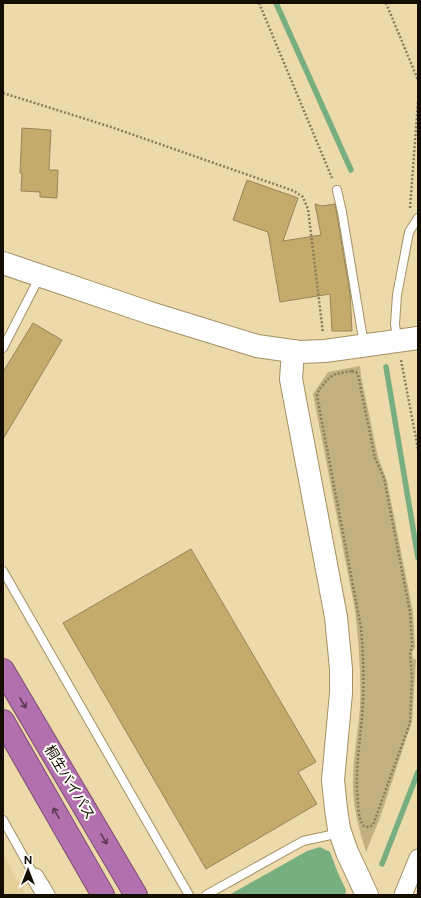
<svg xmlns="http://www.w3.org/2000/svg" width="421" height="898" font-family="'Public Sans','Noto Sans JP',sans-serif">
	<rect width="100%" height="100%" fill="#eddaab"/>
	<path fill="#e5cf99" d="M 3,855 L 16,878 L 26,895 L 3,895 Z"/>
	<path fill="#c2b081" d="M 360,366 L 361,376 L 378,457 L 387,481 L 413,612 L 415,648 L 412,652 L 413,659 L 416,659 L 412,721 L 380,818 L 366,852 C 359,829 352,805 353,780 C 353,756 358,732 360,708 C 361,675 359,643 355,610 L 313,394 L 328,372 Z"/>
	<path fill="#78af80" d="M 320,847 L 330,852 L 338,873 L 346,890 L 345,895 L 229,895 L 307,851 Z"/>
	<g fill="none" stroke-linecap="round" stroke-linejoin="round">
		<g stroke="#78af80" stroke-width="5.5">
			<path d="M 276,3 L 351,170"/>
			<path d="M 386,367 L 418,558"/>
			<path d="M 382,864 L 418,772"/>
		</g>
	</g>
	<g fill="#c5ab6b" stroke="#968559">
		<path d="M 22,128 L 51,130 L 49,170 L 58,170 L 57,198 L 40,197 L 40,192 L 21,191 L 22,173 L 20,173 Z"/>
		<path d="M 247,180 L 298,198 L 283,241 L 321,235 L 315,204 L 322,206 L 335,204 L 350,293 L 352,331 L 332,331 L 330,294 L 280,302 L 268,232 L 233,220 Z"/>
		<path d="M 33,323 L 62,340 L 3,439 L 3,372 Z"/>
		<path d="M 191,549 L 316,762 L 298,772 L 317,804 L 206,869 L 63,623 Z"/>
	</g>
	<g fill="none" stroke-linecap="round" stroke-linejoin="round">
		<g stroke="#a39165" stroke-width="10">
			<g id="lane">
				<path d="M 337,190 L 342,212 L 364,345"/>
				<path d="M 397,339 L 395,324 L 397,295 L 409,232 L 418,218"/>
				<path d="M 3,348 L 40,276"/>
				<path d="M 3,571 L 189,895"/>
				<path d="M 3,820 L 35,877"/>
				<path d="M 206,895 L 303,841 L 340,833"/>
			</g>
		</g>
		<g stroke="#a39165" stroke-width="19">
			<g id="street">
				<path d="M 35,877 L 46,895"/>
				<path d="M 403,895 L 418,858"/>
			</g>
		</g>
		<g stroke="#a39165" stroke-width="24">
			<g id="secondary">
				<path d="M 3,263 L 150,313 L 257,346 L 299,352 L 325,351 L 418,338"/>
				<path d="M 293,351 L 291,379 L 336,617 L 341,669 L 341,693 L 333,780 L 336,809 L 339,829 L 347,852 L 367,895"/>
			</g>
		</g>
		<g stroke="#7b4d71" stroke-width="24">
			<g id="highway">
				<path d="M 3,670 L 136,895"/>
				<path d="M 3,721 L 103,895"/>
			</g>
		</g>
		<g stroke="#897b5c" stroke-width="2.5" stroke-dasharray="2 2" stroke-linecap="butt">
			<path d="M 259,3 L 332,178"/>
			<path d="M 386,3 L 418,80"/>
			<path d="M 3,93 L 111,127 L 294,191 L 303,197 L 308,209 L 323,333"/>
			<path d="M 410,208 L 418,102"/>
			<path d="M 401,360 L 418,449"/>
			<path d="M 352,371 L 356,372 L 358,375 L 375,458 L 384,478 L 410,612 L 412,642 L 412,648 L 410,652 L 412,678 L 410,723 L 377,814 L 373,825 L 369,827 L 364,826 C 359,820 358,810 358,803 C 354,766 362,735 363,699 C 364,675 363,652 361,628 L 317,396 C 318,391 320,388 323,385 C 333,372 337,374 352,371 Z"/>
		</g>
		<use href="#lane" stroke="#fff" stroke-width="8"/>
		<use href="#street" stroke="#fff" stroke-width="17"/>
		<use href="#secondary" stroke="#fff" stroke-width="22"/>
		<use href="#highway" stroke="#b270ae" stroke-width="22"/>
	</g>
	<defs><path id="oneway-shaft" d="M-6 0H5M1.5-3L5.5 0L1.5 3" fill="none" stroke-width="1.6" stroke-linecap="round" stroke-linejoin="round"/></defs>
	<g stroke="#5b3a4f">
		<use href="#oneway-shaft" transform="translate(23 703) rotate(59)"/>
		<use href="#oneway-shaft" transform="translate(56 813) rotate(-120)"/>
		<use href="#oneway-shaft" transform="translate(104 839) rotate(60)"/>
	</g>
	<g text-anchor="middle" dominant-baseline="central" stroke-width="4" stroke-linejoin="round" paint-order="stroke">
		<g font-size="14" fill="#140d01" stroke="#fefcf8">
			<text transform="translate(70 782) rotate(59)">桐生バイパス</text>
		</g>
	</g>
	<rect width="421" height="898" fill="none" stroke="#140d01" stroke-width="8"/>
	<g transform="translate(28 870)" stroke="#fefcf8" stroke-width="3" paint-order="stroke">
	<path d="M0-3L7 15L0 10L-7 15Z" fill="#140d01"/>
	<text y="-6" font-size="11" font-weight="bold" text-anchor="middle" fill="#140d01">N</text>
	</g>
</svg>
